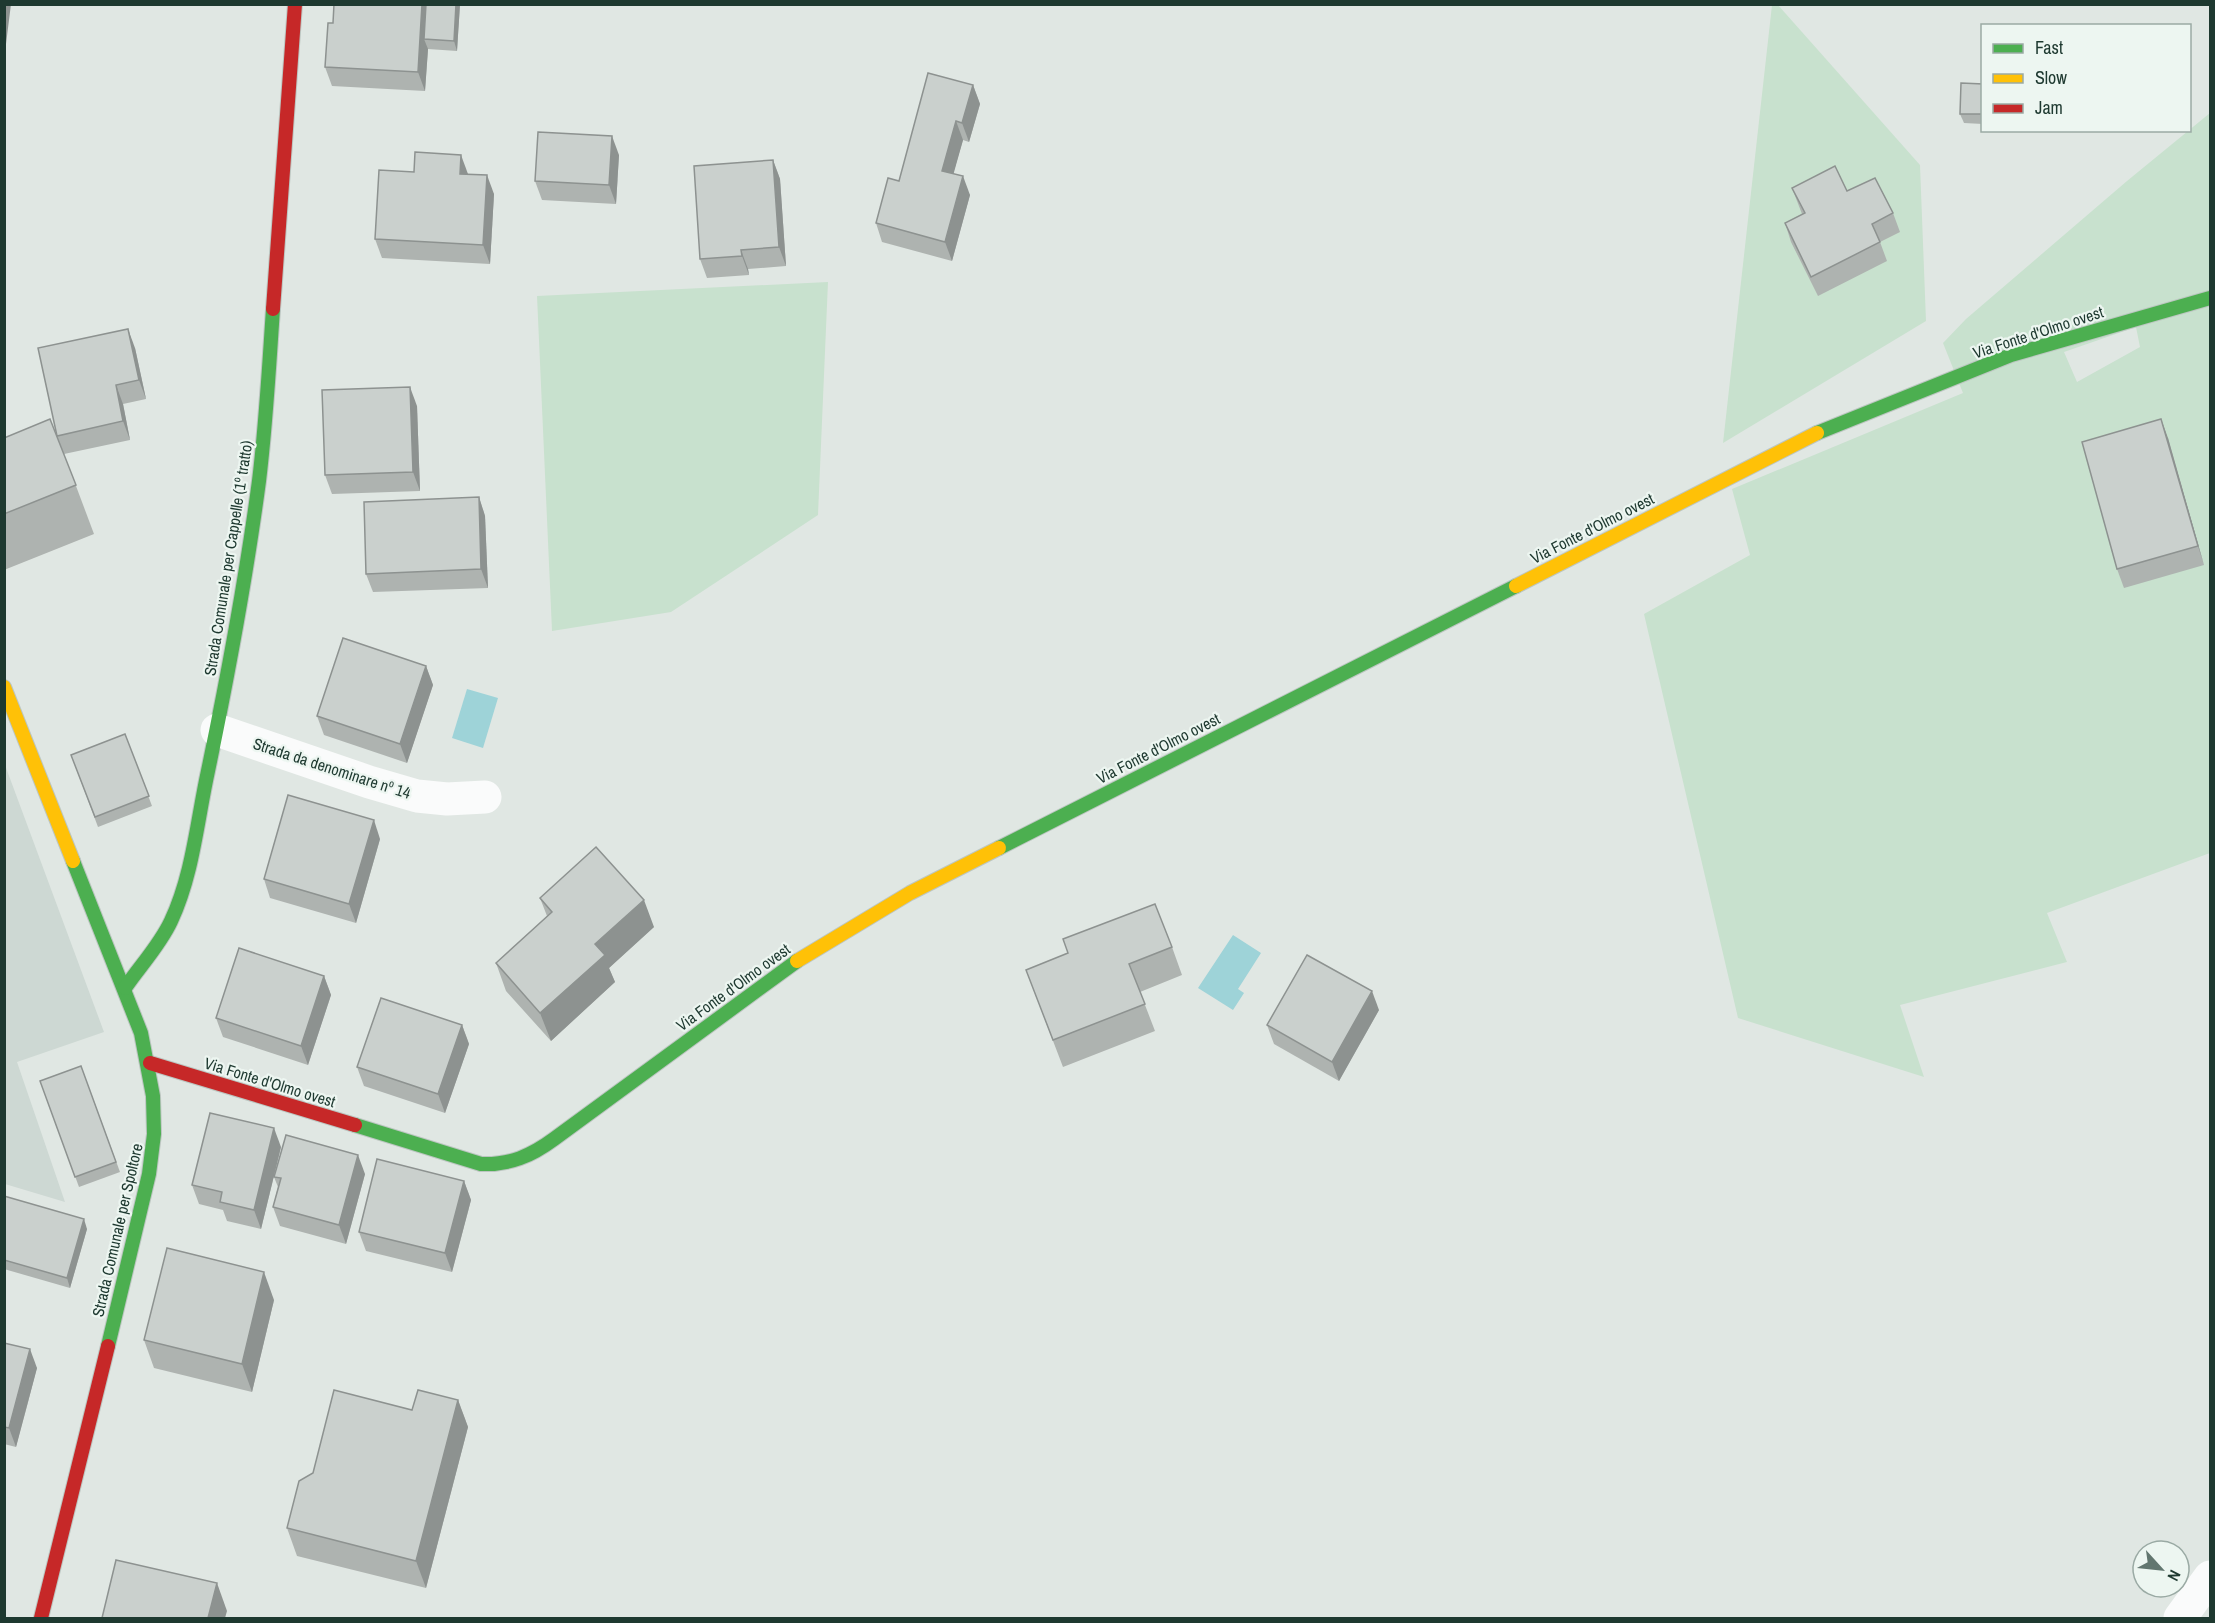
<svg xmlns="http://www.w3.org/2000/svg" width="2215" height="1623" font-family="'Archivo Narrow',sans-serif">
	<rect width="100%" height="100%" fill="#e0e7e3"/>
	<path fill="#cdd8d3" d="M 5,765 L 104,1032 L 17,1062 L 65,1202 L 5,1184 Z"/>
	<g fill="#c8e1ce" fill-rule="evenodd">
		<path d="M 1772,5 L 1778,5 L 1920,165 L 1926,321 L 1723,443 Z"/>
		<path d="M 2210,113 L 2210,853 L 2047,913 L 2067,962 L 1900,1005 L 1924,1077 L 1738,1018 L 1644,614 L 1750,555 L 1732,489 L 1963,393 L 1943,343 L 1966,319 L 2127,181 ZM 2136,327 L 2140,347 L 2077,382 L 2064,352 Z"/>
		<path d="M 828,282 L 818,515 L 671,612 L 552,631 L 537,296 Z"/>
	</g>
	<g fill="#9ed3d8">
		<path d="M 467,689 L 498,698 L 483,748 L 452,738 Z"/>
		<path d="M 1233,935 L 1261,953 L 1238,989 L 1244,993 L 1233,1010 L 1198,988 Z"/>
	</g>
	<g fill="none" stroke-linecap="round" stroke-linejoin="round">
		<g stroke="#bcc6c1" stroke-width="16">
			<g id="fast">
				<path d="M 1817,433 L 2011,355 L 2210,298"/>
				<path d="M 999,848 L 1516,586"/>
				<path d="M 73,861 L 141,1033 L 153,1096 L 154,1134 L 149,1174 L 108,1346"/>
				<path d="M 125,988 C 140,966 160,945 171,921 C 193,874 197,821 208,771 C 228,675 246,579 259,481 C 266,424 269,367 273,309"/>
				<path d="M 355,1125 L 481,1164 C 510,1165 531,1156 554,1139 L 797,961"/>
			</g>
		</g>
		<g stroke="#bcc6c1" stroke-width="16">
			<g id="slow">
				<path d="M 1516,586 L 1817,433"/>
				<path d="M 4,687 L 73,861"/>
				<path d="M 797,961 L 910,893 L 999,848"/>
			</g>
		</g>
		<g stroke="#bcc6c1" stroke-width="16">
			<g id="jam">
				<path d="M 273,309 L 295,4"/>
				<path d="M 150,1063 L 355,1125"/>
				<path d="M 41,1618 L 108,1346"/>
			</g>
		</g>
		<g stroke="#fafbfb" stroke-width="33">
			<path d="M 217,730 L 369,782 L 417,796 L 447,799 L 485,797"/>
			<path d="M 2180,1618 L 2210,1577"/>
		</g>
		<use href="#fast" stroke="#4caf50" stroke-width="14"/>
		<use href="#slow" stroke="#ffc107" stroke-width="14"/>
		<use href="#jam" stroke="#c62828" stroke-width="14"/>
	</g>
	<g fill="#aeb3b0">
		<path d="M 460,4 L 457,51 L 428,49 L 425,91 L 332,86 L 325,67 L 333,23 Z"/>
		<path d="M 1983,84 L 1983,124 L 1964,123 L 1960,114 Z"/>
		<path d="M 973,85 L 980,104 L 969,142 L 963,140 L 953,174 L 970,195 L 952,261 L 882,242 L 876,223 Z"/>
		<path d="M 619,155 L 616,204 L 542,200 L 535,181 Z"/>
		<path d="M 773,160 L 780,179 L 786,266 L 748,269 L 749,275 L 707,278 L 700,259 Z"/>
		<path d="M 468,174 L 494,194 L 490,264 L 382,258 L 375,239 Z"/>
		<path d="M 1792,188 L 1847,191 L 1893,213 L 1900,232 L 1880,242 L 1887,261 L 1818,296 L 1791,242 L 1785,223 L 1802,214 Z"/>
		<path d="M 135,348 L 146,399 L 123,404 L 130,440 L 64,454 L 94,534 L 4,570 L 4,438 L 56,434 Z"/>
		<path d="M 417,406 L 420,491 L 332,494 L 325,475 Z"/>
		<path d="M 2168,438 L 2204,565 L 2124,588 L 2117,569 Z"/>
		<path d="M 479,497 L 485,516 L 488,588 L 373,592 L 366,574 Z"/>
		<path d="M 426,666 L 433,685 L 407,763 L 324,735 L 317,716 Z"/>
		<path d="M 125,734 L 152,806 L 98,827 L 71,755 Z"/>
		<path d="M 380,839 L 356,923 L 270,898 L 264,879 Z"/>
		<path d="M 540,898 L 654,927 L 609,968 L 615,982 L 551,1041 L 506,991 L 496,963 L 547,916 Z"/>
		<path d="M 1172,947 L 1182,975 L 1140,992 L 1155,1031 L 1063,1067 L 1026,970 Z"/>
		<path d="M 324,976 L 331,995 L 308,1065 L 223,1037 L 216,1018 Z"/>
		<path d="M 1379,1010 L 1339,1081 L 1274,1044 L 1267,1025 Z"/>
		<path d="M 462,1025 L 469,1044 L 445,1113 L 364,1086 L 357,1067 Z"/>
		<path d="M 81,1066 L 120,1172 L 79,1187 L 40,1081 Z"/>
		<path d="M 281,1147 L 261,1229 L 227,1221 L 223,1210 L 199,1204 L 192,1185 Z"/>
		<path d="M 365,1174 L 346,1244 L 280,1226 L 273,1207 L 278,1187 L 274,1177 Z"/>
		<path d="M 464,1181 L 471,1200 L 452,1272 L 366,1251 L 359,1232 Z"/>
		<path d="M 4,1196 L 87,1229 L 70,1288 L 4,1269 Z"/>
		<path d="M 274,1300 L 252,1392 L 154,1368 L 144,1340 Z"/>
		<path d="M 4,1343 L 37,1368 L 16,1447 L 4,1444 Z"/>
		<path d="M 458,1400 L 468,1427 L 426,1588 L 297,1556 L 287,1528 Z"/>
	</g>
	<g fill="#8d9290">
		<path d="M 4,4 L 11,4 L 4,60 Z"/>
		<path d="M 422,4 L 427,4 L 424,39 L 428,49 L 425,91 L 418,72 Z"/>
		<path d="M 456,4 L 460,4 L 457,51 L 454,41 Z"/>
		<path d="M 973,85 L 980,104 L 969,142 L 962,123 Z"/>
		<path d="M 956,121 L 963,140 L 949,190 L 942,171 Z"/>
		<path d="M 612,136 L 619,155 L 616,204 L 609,185 Z"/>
		<path d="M 461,155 L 468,174 L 467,193 L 460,174 Z"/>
		<path d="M 773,160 L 780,179 L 786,266 L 779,247 Z"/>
		<path d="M 487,175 L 494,194 L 490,264 L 483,245 Z"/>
		<path d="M 963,176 L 970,195 L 952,261 L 945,242 Z"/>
		<path d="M 741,250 L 748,269 L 749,275 L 742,256 Z"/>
		<path d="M 128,329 L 135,348 L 146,399 L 139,380 Z"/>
		<path d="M 116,385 L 123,404 L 130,440 L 123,421 Z"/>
		<path d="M 410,387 L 417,406 L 420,491 L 413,472 Z"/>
		<path d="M 2161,419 L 2168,438 L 2204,565 L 2198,546 Z"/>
		<path d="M 479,497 L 485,516 L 488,588 L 481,569 Z"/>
		<path d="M 426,666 L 433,685 L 407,763 L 400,744 Z"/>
		<path d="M 374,820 L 380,839 L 356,923 L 349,904 Z"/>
		<path d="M 644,900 L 654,927 L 609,968 L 615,982 L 551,1041 L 540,1013 L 595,944 Z"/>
		<path d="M 324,976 L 331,995 L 308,1065 L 301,1046 Z"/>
		<path d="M 1372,991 L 1379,1010 L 1339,1081 L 1332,1062 Z"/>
		<path d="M 462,1025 L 469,1044 L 445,1113 L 438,1094 Z"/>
		<path d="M 274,1128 L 281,1147 L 261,1229 L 254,1210 Z"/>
		<path d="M 358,1155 L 365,1174 L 346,1244 L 339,1225 Z"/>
		<path d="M 464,1181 L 471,1200 L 452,1272 L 445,1253 Z"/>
		<path d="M 84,1219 L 87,1229 L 70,1288 L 67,1278 Z"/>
		<path d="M 264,1272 L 274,1300 L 252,1392 L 242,1364 Z"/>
		<path d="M 30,1349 L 37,1368 L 16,1447 L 9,1428 Z"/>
		<path d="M 458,1400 L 468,1427 L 426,1588 L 416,1561 Z"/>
		<path d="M 217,1583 L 227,1611 L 225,1618 L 208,1618 Z"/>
	</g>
	<g fill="#cad0cd" stroke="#8d9290" stroke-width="1.5">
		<path d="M 334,4 L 422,4 L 418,72 L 325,67 L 328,23 L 333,23 Z"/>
		<path d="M 426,4 L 456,4 L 454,41 L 424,39 Z"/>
		<path d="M 928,73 L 973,85 L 962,123 L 956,121 L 942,171 L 963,176 L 945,242 L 876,223 L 888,178 L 899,181 Z"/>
		<path d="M 1961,83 L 1983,84 L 1983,114 L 1960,114 Z"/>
		<path d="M 538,132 L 612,136 L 609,185 L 535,181 Z"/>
		<path d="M 415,152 L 461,155 L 460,174 L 487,175 L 483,245 L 375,239 L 379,170 L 414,172 Z"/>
		<path d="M 773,160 L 779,247 L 741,250 L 742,256 L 700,259 L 694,166 Z"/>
		<path d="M 1835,166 L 1847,191 L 1875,178 L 1893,213 L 1872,224 L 1880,242 L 1811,277 L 1785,223 L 1805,213 L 1792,188 Z"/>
		<path d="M 128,329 L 139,380 L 116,385 L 123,421 L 57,436 L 38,348 Z"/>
		<path d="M 410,387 L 413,472 L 325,475 L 322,390 Z"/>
		<path d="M 50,419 L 76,485 L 4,514 L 4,438 Z"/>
		<path d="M 2161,419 L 2198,546 L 2117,569 L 2082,442 Z"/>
		<path d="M 479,497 L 481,569 L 366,574 L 364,502 Z"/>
		<path d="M 343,638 L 426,666 L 400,744 L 317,716 Z"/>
		<path d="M 125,734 L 149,796 L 95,817 L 71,755 Z"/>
		<path d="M 288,795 L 374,820 L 349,904 L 264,879 Z"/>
		<path d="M 596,847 L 644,900 L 595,944 L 605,955 L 540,1013 L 496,963 L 552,912 L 540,898 Z"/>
		<path d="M 1155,904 L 1172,947 L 1129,964 L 1145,1004 L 1053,1040 L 1026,970 L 1068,953 L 1063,939 Z"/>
		<path d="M 239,948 L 324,976 L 301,1046 L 216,1018 Z"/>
		<path d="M 1307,955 L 1372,991 L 1332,1062 L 1267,1025 Z"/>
		<path d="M 381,998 L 462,1025 L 438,1094 L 357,1067 Z"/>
		<path d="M 81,1066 L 116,1162 L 75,1177 L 40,1081 Z"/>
		<path d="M 210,1113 L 274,1128 L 254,1210 L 220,1202 L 222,1192 L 192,1185 Z"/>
		<path d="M 286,1135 L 358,1155 L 339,1225 L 273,1207 L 281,1178 L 274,1177 Z"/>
		<path d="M 377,1159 L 464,1181 L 445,1253 L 359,1232 Z"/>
		<path d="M 4,1196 L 84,1219 L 67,1278 L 4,1260 Z"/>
		<path d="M 167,1248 L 264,1272 L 242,1364 L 144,1340 Z"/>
		<path d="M 4,1343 L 30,1349 L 9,1428 L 4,1427 Z"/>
		<path d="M 334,1390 L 412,1410 L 418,1390 L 458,1400 L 416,1561 L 287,1528 L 299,1481 L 313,1473 Z"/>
		<path d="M 116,1560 L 217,1583 L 208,1618 L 102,1618 Z"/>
	</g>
	<g text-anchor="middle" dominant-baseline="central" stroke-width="4.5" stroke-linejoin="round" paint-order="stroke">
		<g font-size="16" fill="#1e3930" stroke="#edf6f1">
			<text transform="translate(2038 332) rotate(-18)">Via Fonte d'Olmo ovest</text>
			<text transform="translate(1592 528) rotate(-27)">Via Fonte d'Olmo ovest</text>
			<text transform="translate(228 558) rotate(-81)">Strada Comunale per Cappelle (1º tratto)</text>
			<text transform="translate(1158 748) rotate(-27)">Via Fonte d'Olmo ovest</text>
			<text transform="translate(332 768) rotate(18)">Strada da denominare nº 14</text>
			<text transform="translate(733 987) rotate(-36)">Via Fonte d'Olmo ovest</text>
			<text transform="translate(270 1082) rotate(17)">Via Fonte d'Olmo ovest</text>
			<text transform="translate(117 1230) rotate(-77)">Strada Comunale per Spoltore</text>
		</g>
	</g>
	<rect width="2215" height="1623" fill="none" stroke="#1e3930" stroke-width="12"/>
	<rect x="1981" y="24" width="210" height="108" fill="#edf6f1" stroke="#9aaaa4" stroke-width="1.5"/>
	<rect x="1993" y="44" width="30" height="9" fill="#4caf50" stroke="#9aaaa4" stroke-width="1.5"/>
	<text x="2035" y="54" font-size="18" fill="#1e3930">Fast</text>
	<rect x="1993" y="74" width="30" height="9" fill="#ffc107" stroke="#9aaaa4" stroke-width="1.5"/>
	<text x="2035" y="84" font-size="18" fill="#1e3930">Slow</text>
	<rect x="1993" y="104" width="30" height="9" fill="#c62828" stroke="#9aaaa4" stroke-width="1.5"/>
	<text x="2035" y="114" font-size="18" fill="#1e3930">Jam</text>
	<g transform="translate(2161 1569) rotate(117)"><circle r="28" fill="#edf6f1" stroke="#9aaaa4" stroke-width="1.5"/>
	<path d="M0-4.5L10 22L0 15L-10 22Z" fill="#62766f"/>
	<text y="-9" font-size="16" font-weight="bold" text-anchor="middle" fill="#1e3930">N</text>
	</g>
</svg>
